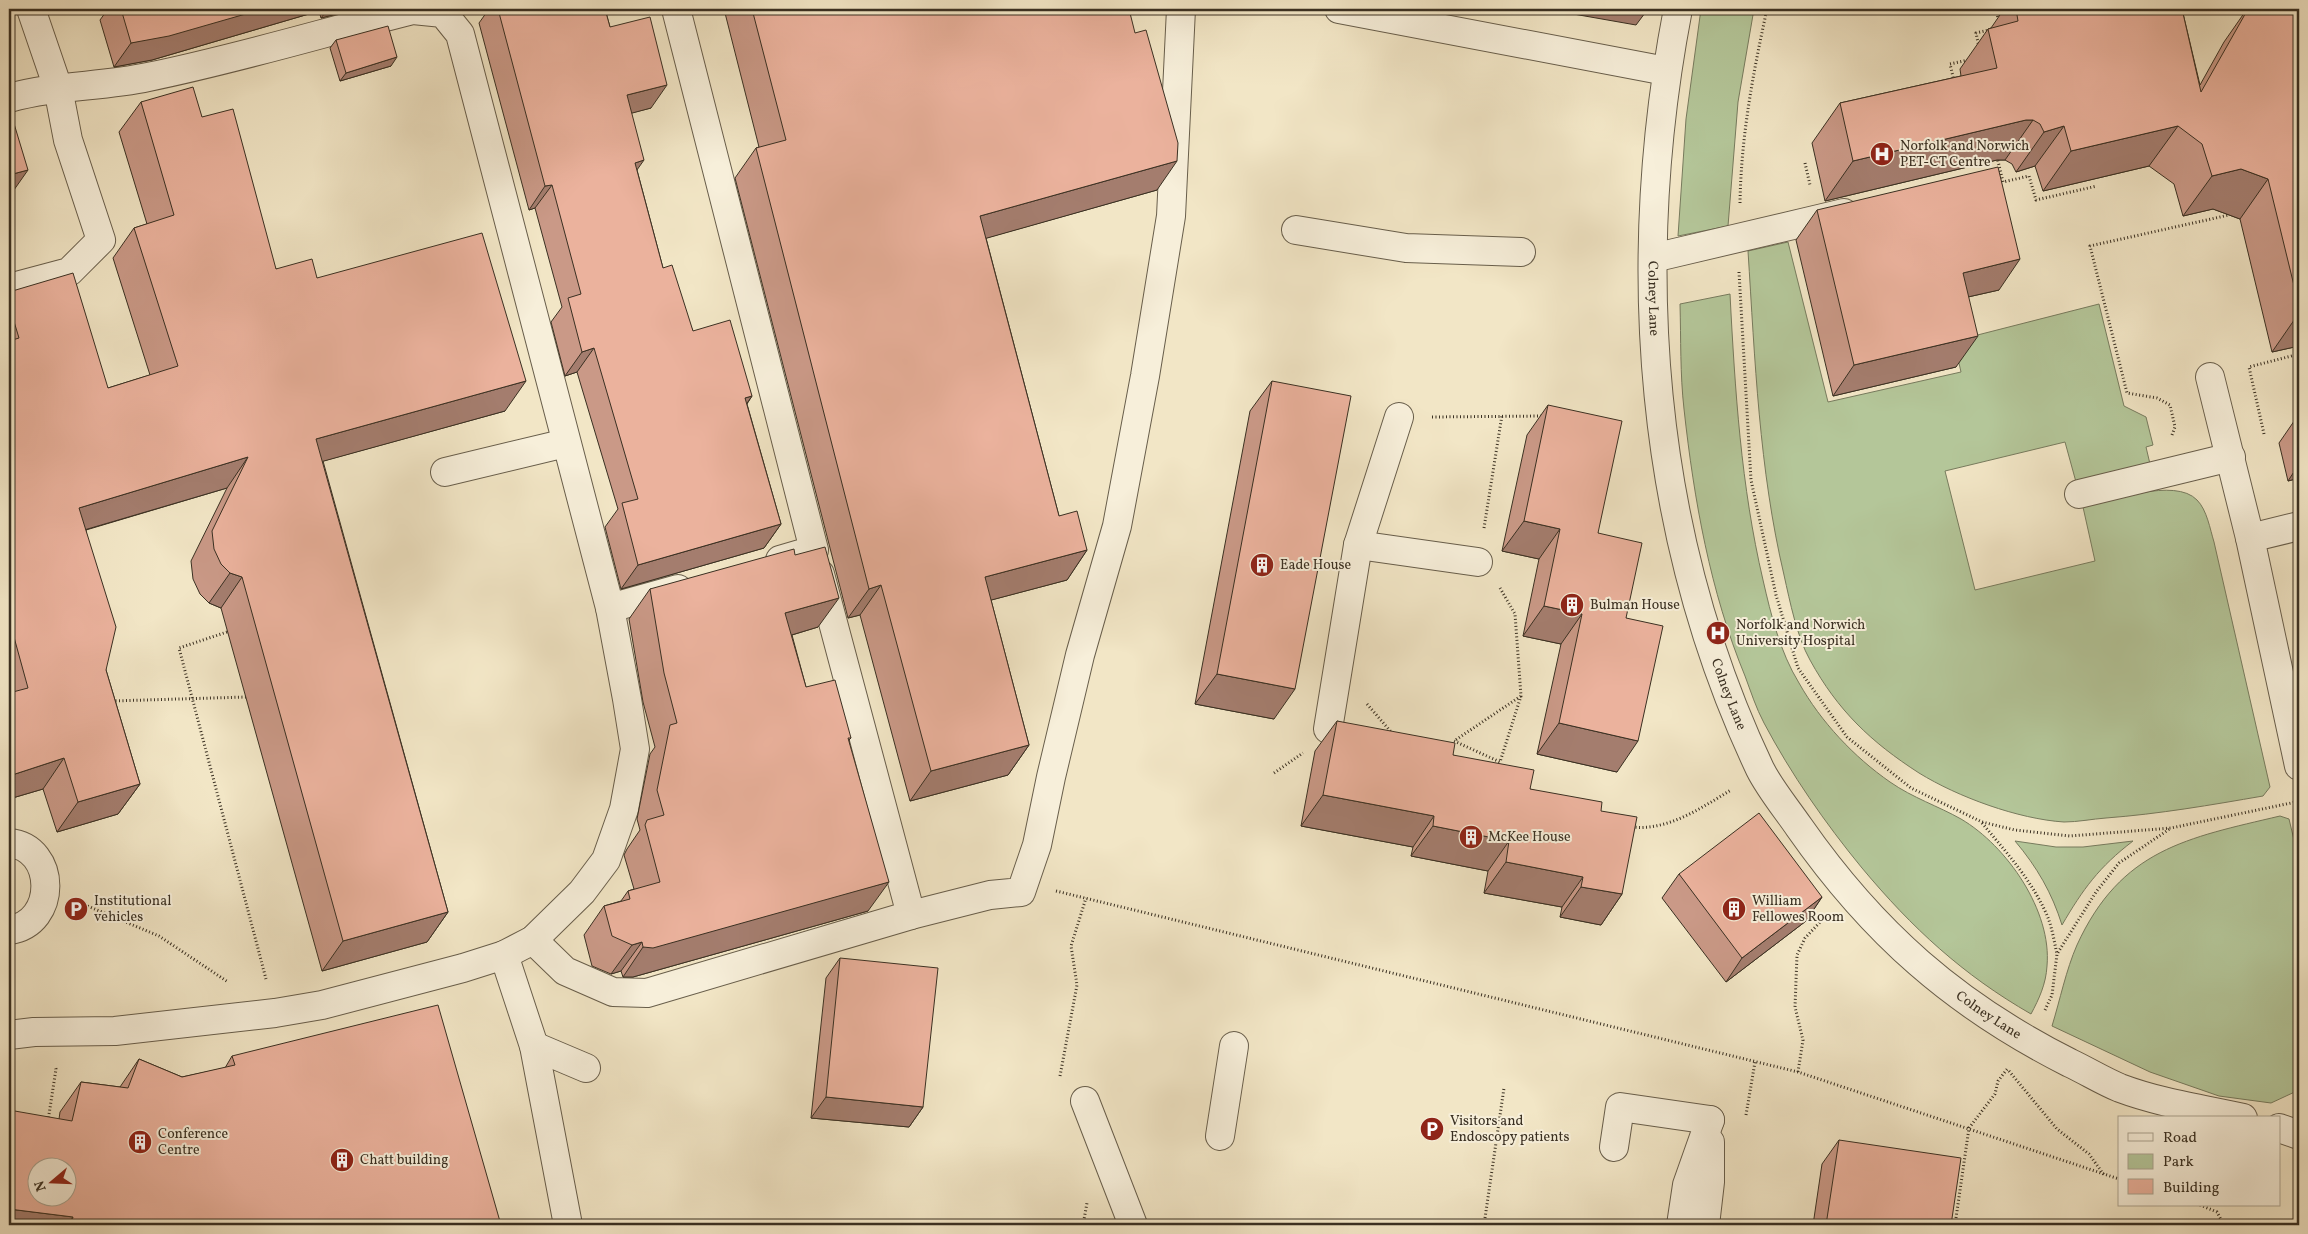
<svg xmlns="http://www.w3.org/2000/svg" width="2308" height="1234" font-family="Vollkorn,serif">
	<rect width="100%" height="100%" fill="#f2e6c6"/>
	<filter id="stains"><feTurbulence type="fractalNoise" baseFrequency=".004" numOctaves="4"/><feColorMatrix values="0 0 0 0 .2 0 0 0 0 .09 0 0 0 0 .02 0 0 0 .5 -.17"/></filter>
	<radialGradient id="worn" r=".72"><stop offset=".6" stop-color="#630" stop-opacity="0"/><stop offset="1" stop-color="#630" stop-opacity=".3"/></radialGradient>
	<g fill="#b4c699" stroke="#777b5e">
		<path d="M 1701,9 L 1754,9 L 1738,102 L 1728,226 L 1678,236 L 1686,119 Z"/>
		<path d="M 1788,242 L 1828,402 L 1961,372 L 1954,341 L 2099,304 L 2124,406 L 2146,417 L 2153,445 L 2146,447 L 2150,464 L 2076,482 L 2065,442 L 1945,471 L 1975,590 L 2095,561 L 2083,507 C 2110,501 2175,477 2197,500 C 2207,510 2210,529 2214,542 L 2270,787 L 2263,796 C 2211,805 2159,814 2106,818 C 2092,819 2078,822 2064,822 C 2018,819 1958,797 1919,773 C 1871,742 1838,711 1810,660 C 1797,637 1790,602 1784,575 C 1759,469 1755,360 1748,251 Z"/>
		<path d="M 1730,294 C 1735,390 1741,486 1763,580 C 1771,615 1780,652 1799,683 C 1821,722 1854,757 1890,782 C 1913,798 1938,806 1961,819 C 2007,846 2052,911 2047,966 C 2046,984 2039,999 2031,1014 C 1963,975 1912,928 1862,868 C 1825,823 1791,774 1764,723 C 1756,708 1751,692 1745,676 C 1710,591 1694,500 1684,409 C 1680,374 1681,339 1680,304 Z"/>
		<path d="M 2280,816 L 2289,819 L 2299,861 L 2299,1090 L 2271,1103 L 2219,1096 L 2150,1072 L 2052,1026 C 2060,1000 2066,970 2077,945 C 2121,849 2187,838 2280,816 Z"/>
		<path d="M 2015,841 L 2056,847 L 2083,847 L 2133,841 C 2099,867 2083,889 2062,925 C 2052,893 2037,867 2015,841 Z"/>
	</g>
	<g fill="none" stroke-linecap="round" stroke-linejoin="round">
		<g stroke="#685e4b" stroke-width="30">
			<g id="minor">
				<path d="M 676,9 L 814,550 L 780,560"/>
				<path d="M 1339,9 L 1666,71"/>
				<path id="s1" d="M 1678,9 C 1629,263 1648,533 1760,769 C 1770,789 1786,808 1799,827 C 1873,933 1955,1005 2070,1063 C 2087,1071 2103,1081 2120,1088 C 2160,1103 2202,1109 2243,1118"/>
				<path d="M 9,98 C 54,85 102,87 148,77 C 237,59 325,32 413,10 L 443,13 L 460,34 L 610,608 L 627,699 L 635,749 L 624,809 L 606,860 L 582,892 L 533,940 L 504,955 L 463,968 L 322,1005 L 275,1013 L 115,1031 L 34,1032 L 9,1035"/>
				<path d="M 1296,230 L 1406,248 L 1521,252"/>
				<path d="M 1653,258 L 1844,213"/>
				<path d="M 9,288 L 69,272 L 101,240 L 68,140 L 58,88 L 31,9"/>
				<path d="M 2210,377 L 2250,538 L 2299,766"/>
				<path d="M 445,472 L 566,443"/>
				<path d="M 2079,494 L 2231,457"/>
				<path d="M 2250,538 L 2299,526"/>
				<path d="M 1358,545 L 1478,562"/>
				<path d="M 610,608 L 678,589"/>
				<path d="M 1328,729 L 1358,545 L 1399,417"/>
				<path d="M 9,843 C 57,847 58,924 9,930"/>
				<path d="M 911,915 L 990,895 L 1021,892 L 1037,845 L 1051,777 L 1080,655 L 1117,526 L 1145,376 L 1171,216 L 1181,9"/>
				<path d="M 533,940 L 565,971 L 613,992 L 647,993 L 911,915 L 820,574"/>
				<path d="M 504,955 L 534,1046 L 568,1225"/>
				<path d="M 534,1046 L 586,1068"/>
				<path d="M 1085,1101 L 1133,1225"/>
				<path d="M 2279,1128 L 2299,1135"/>
				<path d="M 1220,1136 L 1234,1046"/>
				<path d="M 1614,1147 L 1620,1107 L 1710,1120"/>
				<path d="M 1681,1225 L 1687,1185 L 1710,1120"/>
				<path d="M 1705,1225 L 1710,1182 L 1710,1142"/>
			</g>
		</g>
		<g stroke="#3a3022" stroke-width="3" stroke-dasharray="1 2.5" stroke-linecap="butt">
			<path d="M 1996,9 L 1999,23"/>
			<path d="M 1979,47 L 1976,33 L 1989,30"/>
			<path d="M 1954,81 L 1950,64 L 1968,60"/>
			<path d="M 1997,157 L 2003,182 L 2029,176 L 2036,200 L 2097,186"/>
			<path d="M 1805,163 L 1810,185"/>
			<path d="M 1740,203 C 1741,137 1753,73 1767,9"/>
			<path d="M 1739,272 L 1751,480 L 1776,595 L 1798,668 L 1847,737 L 1911,788 L 1982,822 L 2015,830 L 2070,836 L 2171,828 L 2296,802"/>
			<path d="M 1432,417 L 1544,416"/>
			<path d="M 2264,434 L 2249,367 L 2299,354"/>
			<path d="M 2172,435 L 2175,427 L 2170,405 L 2157,398 L 2127,393 L 2090,246 L 2229,215"/>
			<path d="M 1484,528 L 1502,415"/>
			<path d="M 1500,588 L 1515,614 L 1521,696 L 1500,762 L 1454,741 L 1521,696"/>
			<path d="M 227,632 L 179,648 L 266,979"/>
			<path d="M 112,701 L 246,697"/>
			<path d="M 1367,704 L 1392,733"/>
			<path d="M 1274,773 L 1303,753"/>
			<path d="M 1982,823 C 2006,852 2030,878 2046,913 C 2052,926 2054,941 2057,954"/>
			<path d="M 1632,827 C 1668,831 1701,808 1731,790"/>
			<path d="M 1056,891 L 1798,1072 L 2119,1179"/>
			<path d="M 78,902 L 159,936 L 228,982"/>
			<path d="M 11,979 L 12,1001"/>
			<path d="M 2045,1010 L 2052,995 L 2057,954 L 2096,892 L 2119,863 L 2171,828"/>
			<path d="M 2009,1071 L 2057,1129 L 2089,1154 L 2104,1175"/>
			<path d="M 1798,1072 L 1803,1040 L 1795,1007 L 1797,955 L 1805,938 L 1825,917"/>
			<path d="M 1060,1076 L 1077,985 L 1071,946 L 1086,898"/>
			<path d="M 9,1085 L 11,1069"/>
			<path d="M 1746,1115 L 1755,1062"/>
			<path d="M 48,1121 L 56,1069 L 55,1066"/>
			<path d="M 2200,1205 L 2217,1212 L 2224,1225"/>
			<path d="M 1083,1225 L 1087,1203"/>
			<path d="M 1484,1225 L 1504,1088"/>
			<path d="M 1955,1225 L 1969,1128 L 1995,1094 L 1998,1081 L 2008,1068"/>
		</g>
		<use href="#minor" stroke="#f7efda" stroke-width="28"/>
	</g>
	<g fill="#ca9987" stroke="#3a3022">
		<path d="M 108,9 L 356,9 L 321,18 L 319,11 L 152,60 L 114,67 L 100,20 Z"/>
		<path d="M 489,9 L 605,9 L 610,27 L 651,108 L 631,113 L 637,170 L 663,268 L 693,331 L 752,396 L 747,404 L 781,524 L 764,548 L 621,589 L 605,527 L 618,509 L 577,372 L 565,376 L 551,322 L 562,307 L 535,208 L 529,210 L 479,23 Z"/>
		<path d="M 728,9 L 1129,9 L 1157,190 L 986,238 L 1059,516 L 1087,550 L 1067,580 L 991,600 L 1029,745 L 1008,775 L 910,801 L 860,615 L 848,618 L 735,178 L 756,148 L 759,147 L 725,13 Z"/>
		<path d="M 2004,9 L 2182,9 L 2200,85 L 2224,42 L 2247,9 L 2299,9 L 2299,346 L 2272,352 L 2240,219 L 2213,209 L 2183,216 L 2174,184 L 2149,166 L 2043,191 L 2035,166 L 2016,172 L 2012,164 L 2005,160 L 1997,160 L 1825,201 L 1812,143 L 1840,103 L 1961,76 L 1960,69 L 1988,29 L 1991,28 Z"/>
		<path d="M 336,40 L 391,66 L 340,81 L 330,48 Z"/>
		<path d="M 141,102 L 202,117 L 276,269 L 317,278 L 505,411 L 323,461 L 448,912 L 427,942 L 322,971 L 221,608 L 209,603 L 200,594 L 193,579 L 191,561 L 227,488 L 86,530 L 106,670 L 140,784 L 118,814 L 57,832 L 43,789 L 9,799 L 9,292 L 108,388 L 150,375 L 113,258 L 134,228 L 147,224 L 119,132 Z"/>
		<path d="M 1817,210 L 1999,290 L 1968,297 L 1956,367 L 1833,396 L 1796,240 Z"/>
		<path d="M 1272,381 L 1274,719 L 1195,704 L 1250,411 Z"/>
		<path d="M 1548,405 L 1598,533 L 1626,618 L 1617,772 L 1537,754 L 1561,644 L 1523,636 L 1539,559 L 1502,551 L 1527,435 Z"/>
		<path d="M 2299,414 L 2299,478 L 2288,481 L 2279,443 Z"/>
		<path d="M 650,589 L 818,627 L 792,635 L 806,687 L 851,738 L 849,740 L 868,911 L 633,977 L 623,977 L 621,971 L 611,974 L 592,966 L 584,935 L 604,906 L 621,901 L 628,891 L 634,889 L 624,855 L 627,849 L 640,830 L 637,819 L 650,754 L 655,747 L 643,702 L 629,619 Z"/>
		<path d="M 1337,721 L 1453,755 L 1530,789 L 1601,811 L 1622,894 L 1601,925 L 1560,917 L 1562,907 L 1484,893 L 1488,871 L 1411,856 L 1413,847 L 1301,826 L 1315,751 Z"/>
		<path d="M 1679,874 L 1822,897 L 1806,921 L 1726,982 L 1662,898 Z"/>
		<path d="M 840,958 L 923,1107 L 909,1127 L 811,1118 L 826,978 Z"/>
		<path d="M 232,1056 L 501,1225 L 9,1225 L 59,1119 L 60,1112 L 81,1082 L 120,1087 L 139,1059 L 182,1077 L 225,1068 Z"/>
		<path d="M 1839,1140 L 1951,1225 L 1813,1225 L 1822,1164 Z"/>
	</g>
	<g fill="#a47d6e" stroke="#3a3022">
		<path d="M 263,9 L 321,9 L 319,11 L 152,60 L 114,67 L 131,43 Z"/>
		<path d="M 328,9 L 356,9 L 321,18 Z"/>
		<path d="M 1545,9 L 1648,9 L 1636,25 Z"/>
		<path d="M 397,57 L 391,66 L 340,81 L 346,73 Z"/>
		<path d="M 667,85 L 651,108 L 610,119 L 627,95 Z"/>
		<path d="M 2026,120 L 2033,120 L 2005,160 L 1997,160 L 1825,201 L 1853,161 Z"/>
		<path d="M 2064,126 L 2035,166 L 2016,172 L 2044,132 Z"/>
		<path d="M 2178,126 L 2149,166 L 2043,191 L 2071,151 Z"/>
		<path d="M 644,160 L 627,184 L 635,163 Z"/>
		<path d="M 1177,161 L 1157,190 L 959,246 L 980,216 Z"/>
		<path d="M 2241,169 L 2268,179 L 2240,219 L 2213,209 L 2183,216 L 2212,176 Z"/>
		<path d="M 28,170 L 9,197 L 9,175 Z"/>
		<path d="M 552,185 L 535,208 L 529,210 L 545,186 Z"/>
		<path d="M 2020,259 L 1999,290 L 1941,303 L 1963,273 Z"/>
		<path d="M 2299,313 L 2299,346 L 2272,352 Z"/>
		<path d="M 1978,336 L 1956,367 L 1833,396 L 1854,365 Z"/>
		<path d="M 594,348 L 577,372 L 565,376 L 582,352 Z"/>
		<path d="M 526,381 L 505,411 L 295,469 L 316,439 Z"/>
		<path d="M 752,396 L 736,419 L 745,398 Z"/>
		<path d="M 248,457 L 227,488 L 57,538 L 79,508 Z"/>
		<path d="M 2299,464 L 2299,478 L 2288,481 Z"/>
		<path d="M 1524,521 L 1560,529 L 1539,559 L 1502,551 Z"/>
		<path d="M 781,524 L 764,548 L 621,589 L 638,565 Z"/>
		<path d="M 1087,550 L 1067,580 L 965,607 L 985,577 Z"/>
		<path d="M 230,573 L 242,577 L 221,608 L 209,603 Z"/>
		<path d="M 881,585 L 860,615 L 848,618 L 869,589 Z"/>
		<path d="M 839,598 L 818,627 L 765,643 L 785,613 Z"/>
		<path d="M 1544,606 L 1582,614 L 1561,644 L 1523,636 Z"/>
		<path d="M 1217,674 L 1295,689 L 1274,719 L 1195,704 Z"/>
		<path d="M 1559,723 L 1638,741 L 1617,772 L 1537,754 Z"/>
		<path d="M 1029,745 L 1008,775 L 910,801 L 931,771 Z"/>
		<path d="M 64,758 L 43,789 L 9,799 L 9,776 Z"/>
		<path d="M 140,784 L 118,814 L 57,832 L 78,802 Z"/>
		<path d="M 1323,795 L 1434,816 L 1413,847 L 1301,826 Z"/>
		<path d="M 1433,826 L 1509,841 L 1488,871 L 1411,856 Z"/>
		<path d="M 1506,862 L 1583,877 L 1562,907 L 1484,893 Z"/>
		<path d="M 889,882 L 868,911 L 633,977 L 623,977 L 643,947 Z"/>
		<path d="M 1581,887 L 1622,894 L 1601,925 L 1560,917 Z"/>
		<path d="M 1822,897 L 1806,921 L 1726,982 L 1742,958 Z"/>
		<path d="M 448,912 L 427,942 L 322,971 L 343,941 Z"/>
		<path d="M 642,942 L 621,971 L 611,974 L 632,945 Z"/>
		<path d="M 826,1097 L 923,1107 L 909,1127 L 811,1118 Z"/>
		<path d="M 9,1209 L 73,1217 L 67,1225 L 9,1225 Z"/>
	</g>
	<g fill="#ebb29d" stroke="#3a3022" fill-rule="evenodd">
		<path d="M 121,9 L 263,9 L 169,36 L 131,43 Z"/>
		<path d="M 498,9 L 605,9 L 610,27 L 650,17 L 667,85 L 627,95 L 644,160 L 635,163 L 663,268 L 672,265 L 693,331 L 730,320 L 752,396 L 745,398 L 781,524 L 638,565 L 622,503 L 638,499 L 594,348 L 582,352 L 568,298 L 581,294 L 552,185 L 545,186 Z"/>
		<path d="M 752,9 L 1129,9 L 1135,33 L 1146,30 L 1178,143 L 1177,161 L 980,216 L 1059,516 L 1077,511 L 1087,550 L 985,577 L 1029,745 L 931,771 L 881,585 L 869,589 L 756,148 L 786,140 Z"/>
		<path d="M 2016,9 L 2182,9 L 2201,92 L 2248,9 L 2299,9 L 2299,306 L 2268,179 L 2241,169 L 2212,176 L 2202,144 L 2178,126 L 2071,151 L 2064,126 L 2044,132 L 2040,124 L 2033,120 L 2026,120 L 1853,161 L 1840,103 L 1997,68 L 1988,29 L 2018,21 Z"/>
		<path d="M 388,26 L 397,57 L 346,73 L 336,40 Z"/>
		<path d="M 193,87 L 202,117 L 233,109 L 276,269 L 312,259 L 317,278 L 482,233 L 526,381 L 316,439 L 448,912 L 343,941 L 242,577 L 230,573 L 221,564 L 214,549 L 212,531 L 248,457 L 79,508 L 116,627 L 106,670 L 140,784 L 78,802 L 64,758 L 9,776 L 9,693 L 28,688 L 9,619 L 9,341 L 19,338 L 9,305 L 9,292 L 73,273 L 108,388 L 178,366 L 134,228 L 174,215 L 141,102 Z"/>
		<path d="M 9,107 L 28,170 L 9,175 Z"/>
		<path d="M 1998,167 L 2020,259 L 1963,273 L 1978,336 L 1854,365 L 1817,210 Z"/>
		<path d="M 1272,381 L 1351,396 L 1295,689 L 1217,674 Z"/>
		<path d="M 1548,405 L 1622,421 L 1598,533 L 1642,543 L 1626,618 L 1663,626 L 1638,741 L 1559,723 L 1582,614 L 1544,606 L 1560,529 L 1524,521 Z"/>
		<path d="M 825,547 L 839,598 L 785,613 L 806,687 L 835,680 L 851,738 L 848,738 L 889,882 L 653,948 L 643,947 L 642,942 L 632,945 L 612,936 L 604,906 L 630,899 L 628,891 L 660,882 L 645,825 L 647,820 L 664,815 L 657,790 L 670,725 L 677,723 L 664,673 L 650,589 L 794,549 L 795,555 Z"/>
		<path d="M 1337,721 L 1455,743 L 1453,755 L 1534,770 L 1530,789 L 1602,802 L 1601,811 L 1637,817 L 1622,894 L 1581,887 L 1583,877 L 1506,862 L 1509,841 L 1433,826 L 1434,816 L 1323,795 Z"/>
		<path d="M 1759,813 L 1822,897 L 1742,958 L 1679,874 Z"/>
		<path d="M 840,958 L 938,968 L 923,1107 L 826,1097 Z"/>
		<path d="M 438,1005 L 501,1225 L 71,1225 L 73,1217 L 9,1209 L 9,1110 L 72,1121 L 81,1082 L 128,1088 L 139,1059 L 182,1077 L 235,1065 L 232,1056 ZM 38,1166 L 68,1166 L 68,1196 L 38,1196 Z"/>
		<path d="M 1839,1140 L 1961,1158 L 1951,1225 L 1826,1225 Z"/>
	</g>
	<defs>
		<g id="hospital-disc" transform="scale(1.25)"><circle r="9.5" fill="#8f2418" stroke="#f7efda"/><path d="M-5-5h3v3.5h4V-5h3V5h-3V1.5h-4V5h-3Z" fill="#fff"/></g>
		<g id="building-disc" transform="scale(1.25)"><circle r="9.5" fill="#8f2418" stroke="#f7efda"/><path d="M-4-6H4V6H1V3H-1V6H-4ZM-2.5-4.3h1.7v1.8h-1.7ZM.8-4.3h1.7v1.8H.8ZM-2.5-1h1.7V.8h-1.7ZM.8-1h1.7V.8H.8Z" fill="#fff"/></g>
		<g id="parking-disc" transform="scale(1.25)"><circle r="9.5" fill="#8f2418" stroke="#f7efda"/><path d="M-3.5-5.5H1a3.5 3.5 0 0 1 0 7H-1V5.5H-3.5ZM-1-3.4V-.6H.8a1.4 1.4 0 0 0 0-2.8Z" fill="#fff"/></g>
	</defs>
	<g fill-rule="evenodd">
		<use href="#hospital-disc" x="1882" y="154"/>
		<use href="#building-disc" x="1262" y="565"/>
		<use href="#building-disc" x="1572" y="605"/>
		<use href="#hospital-disc" x="1718" y="633"/>
		<use href="#building-disc" x="1471" y="837"/>
		<use href="#parking-disc" x="76" y="909"/>
		<use href="#building-disc" x="1734" y="909"/>
		<use href="#parking-disc" x="1432" y="1129"/>
		<use href="#building-disc" x="140" y="1142"/>
		<use href="#building-disc" x="342" y="1160"/>
	</g>
	<g text-anchor="middle" dominant-baseline="central" stroke-width="4" stroke-linejoin="round" paint-order="stroke">
		<g font-size="14" fill="#3a3022" stroke="#f7efda" text-anchor="start">
			<text x="1900" y="146">Norfolk and Norwich<tspan x="1900" dy="16">PET-CT Centre</tspan></text>
			<text x="1280" y="565">Eade House</text>
			<text x="1590" y="605">Bulman House</text>
			<text x="1736" y="625">Norfolk and Norwich<tspan x="1736" dy="16">University Hospital</tspan></text>
			<text x="1488" y="837">McKee House</text>
			<text x="94" y="901">Institutional<tspan x="94" dy="16">vehicles</tspan></text>
			<text x="1752" y="901">William<tspan x="1752" dy="16">Fellowes Room</tspan></text>
			<text x="1450" y="1121">Visitors and<tspan x="1450" dy="16">Endoscopy patients</tspan></text>
			<text x="158" y="1134">Conference<tspan x="158" dy="16">Centre</tspan></text>
			<text x="360" y="1160">Chatt building</text>
		</g>
		<g font-size="14" fill="#3a3022" stroke="#f7efda">
			<text stroke="none"><textPath href="#s1" startOffset="291">Colney Lane</textPath></text>
			<text stroke="none"><textPath href="#s1" startOffset="696">Colney Lane</textPath></text>
			<text stroke="none"><textPath href="#s1" startOffset="1116">Colney Lane</textPath></text>
		</g>
	</g>
	<rect width="2308" height="1234" fill="none" stroke="#f2e6c6" stroke-width="30"/>
	<rect x="10" y="10" width="2288" height="1214" fill="none" stroke="#3a3022" stroke-width="2.5"/>
	<rect x="15" y="15" width="2278" height="1204" fill="none" stroke="#3a3022"/>
	<rect x="2118" y="1116" width="162" height="90" fill="#f7efda" stroke="#aba390"/>
	<rect x="2128" y="1133" width="25" height="8" fill="#f7efda" stroke="#aba390"/>
	<text x="2163" y="1142" font-size="15" fill="#3a3022">Road</text>
	<rect x="2128" y="1154" width="25" height="15" fill="#b4c699" stroke="#aba390"/>
	<text x="2163" y="1166" font-size="15" fill="#3a3022">Park</text>
	<rect x="2128" y="1179" width="25" height="15" fill="#ebb29d" stroke="#aba390"/>
	<text x="2163" y="1192" font-size="15" fill="#3a3022">Building</text>
	<g transform="translate(52 1182) rotate(251)"><circle r="24" fill="#f7efda" stroke="#aba390"/>
	<path d="M0-4L9 19L0 12L-9 19Z" fill="#8f2418"/>
	<text y="-8" font-size="14" font-weight="bold" text-anchor="middle" fill="#3a3022">N</text>
	</g>
	<rect width="100%" height="100%" filter="url(#stains)"/>
	<rect width="100%" height="100%" fill="url(#worn)"/>
</svg>
